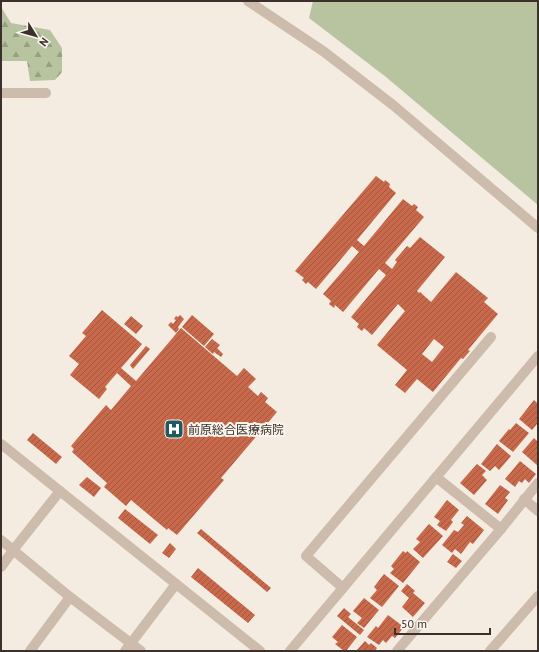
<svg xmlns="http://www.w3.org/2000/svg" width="539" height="652" font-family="'PT Sans','Noto Sans JP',sans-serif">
	<defs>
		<pattern id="forest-firs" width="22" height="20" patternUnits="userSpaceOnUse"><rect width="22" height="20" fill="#b8c4a0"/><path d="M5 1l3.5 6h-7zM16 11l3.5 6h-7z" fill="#97a083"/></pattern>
		<pattern id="building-hatch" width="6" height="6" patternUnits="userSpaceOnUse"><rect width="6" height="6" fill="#c8694b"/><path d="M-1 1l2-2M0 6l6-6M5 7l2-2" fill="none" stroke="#a4573f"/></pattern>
	</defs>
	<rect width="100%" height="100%" fill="#f4ebe1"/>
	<path fill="#b8c4a0" d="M 313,1 L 538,1 L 538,205 L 386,77 L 309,18 Z"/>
	<path fill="url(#forest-firs)" d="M 1,7 L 11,23 L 50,30 L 62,48 L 62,72 L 55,80 L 30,81 L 27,61 L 1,61 Z"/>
	<g fill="url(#building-hatch)" fill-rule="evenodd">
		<path d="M 376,176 L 384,182 L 385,180 L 390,184 L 389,187 L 396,193 L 357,240 L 364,246 L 403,199 L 412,206 L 414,204 L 418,207 L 416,210 L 424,217 L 385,263 L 392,269 L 397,262 L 395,260 L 407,246 L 410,248 L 420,237 L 445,257 L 417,291 L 419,293 L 420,292 L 431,302 L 456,272 L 488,298 L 484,302 L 498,314 L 468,350 L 470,351 L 463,359 L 461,358 L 433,392 L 417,379 L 405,393 L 395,385 L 407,370 L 377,345 L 405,311 L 398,304 L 372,335 L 364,328 L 362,331 L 357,327 L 359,324 L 351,317 L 386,275 L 379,269 L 343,312 L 335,305 L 334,308 L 329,304 L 331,301 L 323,294 L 359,252 L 352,246 L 316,289 L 308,282 L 306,284 L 302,280 L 304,278 L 295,271 ZM 434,339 L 444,347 L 432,362 L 422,354 Z"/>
		<path d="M 102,310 L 142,344 L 121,368 L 136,381 L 181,328 L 237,376 L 244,368 L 256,379 L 248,387 L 258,396 L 261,392 L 268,398 L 265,402 L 277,412 L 221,478 L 224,480 L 177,535 L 168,528 L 167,530 L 131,500 L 126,506 L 104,487 L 107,483 L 72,452 L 74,449 L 71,446 L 106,405 L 111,410 L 131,386 L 117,373 L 105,387 L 107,389 L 99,399 L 70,375 L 79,364 L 69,356 L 86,336 L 82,333 Z"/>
		<path d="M 180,315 L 184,319 L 178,327 L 179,329 L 176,333 L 168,325 L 171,322 L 173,324 L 176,320 L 174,319 L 176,316 L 178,317 Z"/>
		<path d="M 192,315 L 214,334 L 204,346 L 182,327 Z"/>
		<path d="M 131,316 L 143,326 L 136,334 L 124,324 Z"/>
		<path d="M 212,339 L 220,345 L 217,348 L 223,354 L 221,357 L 214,352 L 213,354 L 205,347 Z"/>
		<path d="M 146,346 L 150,349 L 133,369 L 130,365 Z"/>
		<path d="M 534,400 L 538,404 L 538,423 L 532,430 L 519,419 Z"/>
		<path d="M 516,423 L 529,433 L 513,452 L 499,441 L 509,429 L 510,430 Z"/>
		<path d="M 33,433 L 62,457 L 56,464 L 27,440 Z"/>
		<path d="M 534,438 L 538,442 L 538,466 L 522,452 Z"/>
		<path d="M 497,444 L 511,456 L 499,470 L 495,466 L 490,471 L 481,464 Z"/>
		<path d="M 520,461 L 536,474 L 529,483 L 525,479 L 522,483 L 519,481 L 515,487 L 505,479 Z"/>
		<path d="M 477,464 L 486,471 L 482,475 L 487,480 L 474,495 L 460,483 Z"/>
		<path d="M 87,477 L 101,488 L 94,497 L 79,485 Z"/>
		<path d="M 500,485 L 510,492 L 505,498 L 508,500 L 498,514 L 485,504 Z"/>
		<path d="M 447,500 L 459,510 L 451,520 L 453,522 L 446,531 L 437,525 L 440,521 L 434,517 Z"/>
		<path d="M 125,509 L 158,535 L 150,544 L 118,518 Z"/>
		<path d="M 467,516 L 484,530 L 473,544 L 470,542 L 461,554 L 455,549 L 452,553 L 442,545 L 454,530 L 458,532 L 464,525 L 461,523 Z"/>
		<path d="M 429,524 L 443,536 L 423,558 L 413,549 L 420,542 L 416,539 Z"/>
		<path d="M 201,529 L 271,588 L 267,592 L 197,533 Z"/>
		<path d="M 170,543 L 176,549 L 169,558 L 162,553 Z"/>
		<path d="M 403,551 L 406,553 L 407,551 L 420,562 L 403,583 L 390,573 L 394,569 L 391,566 Z"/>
		<path d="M 453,554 L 462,561 L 456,568 L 447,562 Z"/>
		<path d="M 198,568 L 255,615 L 248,623 L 191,577 Z"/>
		<path d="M 384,574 L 399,586 L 382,607 L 370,598 L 377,590 L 374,587 Z"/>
		<path d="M 407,584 L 415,591 L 413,593 L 425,603 L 413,617 L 402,607 L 409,598 L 401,591 Z"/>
		<path d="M 364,598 L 379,610 L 364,628 L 357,623 L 362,618 L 353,611 Z"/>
		<path d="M 344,608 L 351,614 L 348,617 L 364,630 L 360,635 L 337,616 Z"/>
		<path d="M 388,615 L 404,627 L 395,638 L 392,636 L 386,643 L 383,640 L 379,645 L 367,637 L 376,626 L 378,628 Z"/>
		<path d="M 342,625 L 357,637 L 346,651 L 344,651 L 335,644 L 338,642 L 332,637 Z"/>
		<path d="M 365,641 L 369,645 L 371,643 L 377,648 L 375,651 L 356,651 Z"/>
	</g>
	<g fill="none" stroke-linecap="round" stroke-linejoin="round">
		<g stroke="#cdbbac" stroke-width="10">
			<path d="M 248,1 L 323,51 L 393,105 L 538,228"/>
			<path d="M 1,93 L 46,93"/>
			<path d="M 1,444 L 260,651"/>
			<path d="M 436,477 L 501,529"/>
			<path d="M 524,499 L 538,511"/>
			<path d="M 1,540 L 70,597 L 141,651"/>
			<path d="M 1,567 L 14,549 L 60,491"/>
			<path d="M 343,588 L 306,556 L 491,337"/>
			<path d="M 30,651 L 70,597"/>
			<path d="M 125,651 L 176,584"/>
			<path d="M 290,651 L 538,356"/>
			<path d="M 397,651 L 501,529 L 538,483"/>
			<path d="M 490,651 L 538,596"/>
		</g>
	</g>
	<defs>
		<g id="hospital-square" transform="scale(1)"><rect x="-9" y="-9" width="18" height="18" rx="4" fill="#1f5a5e" stroke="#fbf5ee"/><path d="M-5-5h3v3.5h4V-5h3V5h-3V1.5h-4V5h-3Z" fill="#fff"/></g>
	</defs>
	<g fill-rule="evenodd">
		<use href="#hospital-square" x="174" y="429"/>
	</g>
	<g text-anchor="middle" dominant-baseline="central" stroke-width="4" stroke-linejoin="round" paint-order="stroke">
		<g font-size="12" fill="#3b302b" stroke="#fbf5ee" text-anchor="start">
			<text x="188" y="429">前原総合医療病院</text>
		</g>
	</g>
	<rect width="539" height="652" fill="none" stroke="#3b302b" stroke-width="4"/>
	<g transform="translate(36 36) rotate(127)" stroke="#fbf5ee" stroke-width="3" paint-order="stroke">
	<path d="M0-3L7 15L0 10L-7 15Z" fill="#3b302b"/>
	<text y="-6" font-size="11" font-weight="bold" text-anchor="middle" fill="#3b302b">N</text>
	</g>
	<path d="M395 628v6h95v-6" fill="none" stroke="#3b302b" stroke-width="2"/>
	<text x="401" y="628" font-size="12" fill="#3b302b" stroke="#fbf5ee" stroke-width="3" paint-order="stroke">50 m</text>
</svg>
